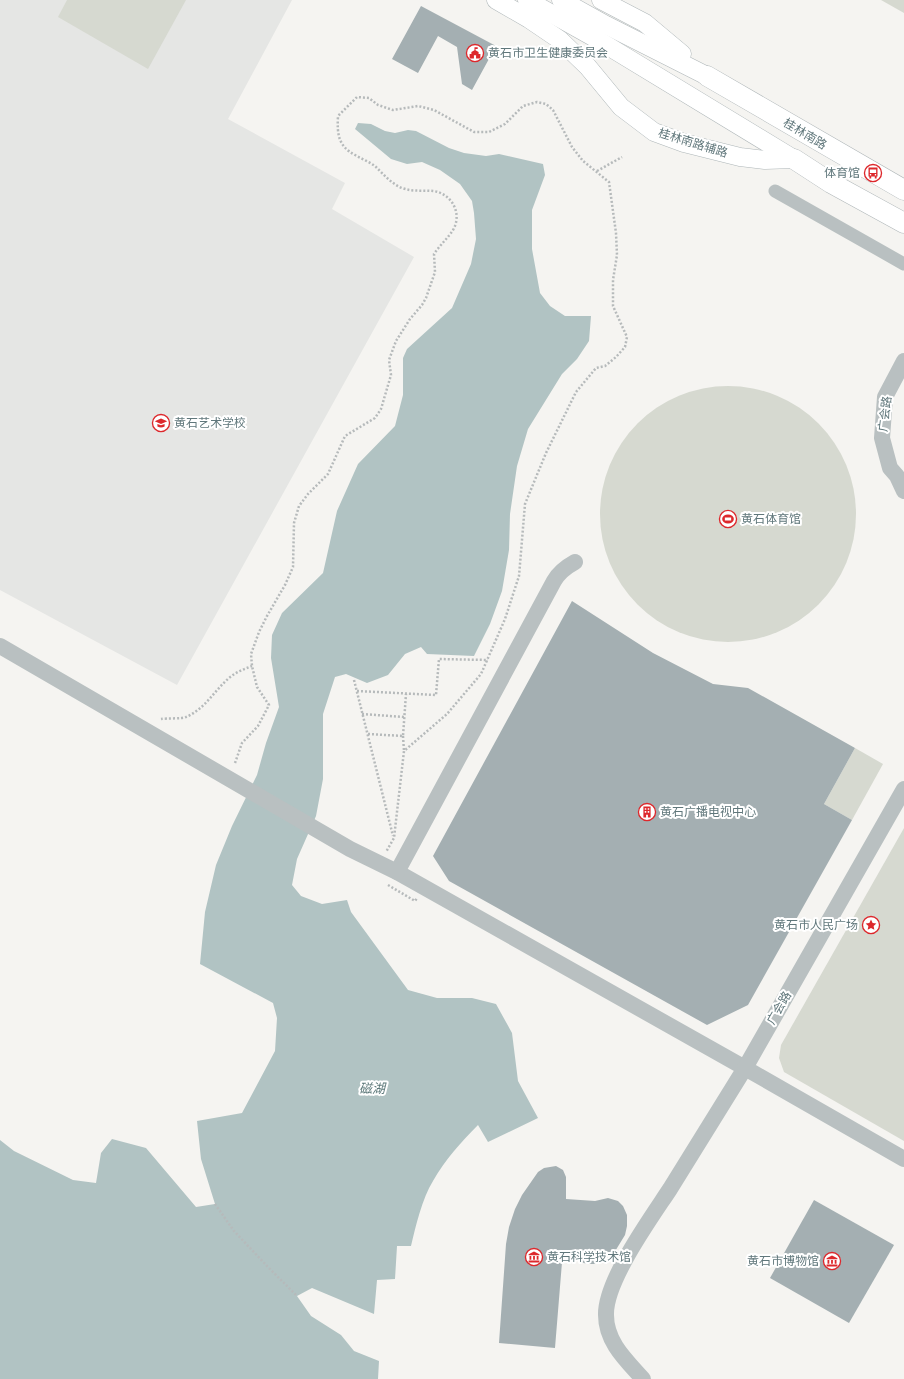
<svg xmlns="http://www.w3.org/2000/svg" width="904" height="1379" font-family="'Roboto Condensed','Noto Sans SC',sans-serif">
	<rect width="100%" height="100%" fill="#f5f4f1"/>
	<path fill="#e5e6e4" d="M 0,0 L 292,0 L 228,119 L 345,183 L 332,209 L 414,257 L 177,685 L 0,590 Z"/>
	<g fill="#d6d9d0">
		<path d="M 67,0 L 186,0 L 148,69 L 58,17 Z"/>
		<path d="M 881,0 L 904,0 L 904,13 Z"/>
		<circle cx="728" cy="514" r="128"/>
		<path d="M 855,748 L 883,764 L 852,820 L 824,804 Z"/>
		<path d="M 904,828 L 904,1141 L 784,1072 L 779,1058 L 781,1045 Z"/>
	</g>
	<path fill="#b1c3c3" d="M 358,123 L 371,124 L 385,131 L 395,133 L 408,130 L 416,131 L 449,148 L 464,153 L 486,156 L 499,154 L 543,164 L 545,175 L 532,210 L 532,249 L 540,293 L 550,306 L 565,316 L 591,316 L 589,341 L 577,359 L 562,374 L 528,429 L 517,466 L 510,514 L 509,550 L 502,591 L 490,624 L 474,656 L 427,654 L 421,647 L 405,654 L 388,675 L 367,683 L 346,674 L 335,677 L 323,714 L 323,779 L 316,816 L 297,859 L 292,885 L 301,896 L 322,904 L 347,900 L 351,912 L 408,990 L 437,998 L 472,998 L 496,1004 L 512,1033 L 518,1081 L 538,1118 L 488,1142 L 478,1125 C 461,1142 445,1160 433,1181 C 422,1199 416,1225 411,1246 L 397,1246 L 395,1279 L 377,1280 L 374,1314 L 312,1288 L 297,1296 L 311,1316 L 341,1335 L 354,1351 L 379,1361 L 378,1379 L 0,1379 L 0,1140 L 14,1151 L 73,1180 L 96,1183 L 101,1153 L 112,1139 L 146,1148 L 196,1207 L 215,1204 L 201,1159 L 197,1121 L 242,1113 L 275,1051 L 277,1018 L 273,1003 L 200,964 L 205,912 L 216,865 L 232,826 L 257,775 L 266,743 L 279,707 L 271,658 L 272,635 L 282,613 L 323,573 L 337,511 L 358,464 L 395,426 L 403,395 L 403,358 L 407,349 L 452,308 L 471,264 L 476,239 L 474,213 L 472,201 L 460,184 L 440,170 L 422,162 L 407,164 L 391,159 L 355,129 Z"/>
	<g fill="#a4afb2">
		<path d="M 421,6 L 496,46 L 472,90 L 462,84 L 457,47 L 438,36 L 418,73 L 392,59 Z"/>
		<path d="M 572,601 L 653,653 L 713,684 L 748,688 L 855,748 L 824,804 L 852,820 L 748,1005 L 707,1025 L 449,881 L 433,856 Z"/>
		<path d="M 556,1166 L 563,1170 L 566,1177 L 566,1199 L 595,1201 L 608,1198 L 618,1201 L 623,1206 L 627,1215 L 627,1226 L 625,1235 L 614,1253 L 602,1261 L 595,1264 L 587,1264 L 578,1261 L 563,1250 L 555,1348 L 499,1343 L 506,1244 L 509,1227 L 515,1209 L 522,1195 L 538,1172 L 544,1168 Z"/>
		<path d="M 814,1200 L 894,1245 L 849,1323 L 770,1278 Z"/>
	</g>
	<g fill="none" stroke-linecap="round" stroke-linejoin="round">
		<g stroke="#aeb6b8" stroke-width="19">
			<g id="secondary">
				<path d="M 496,0 L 529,19 L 560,40 L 588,67 L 621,107 L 654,132 L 684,143 L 740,157 L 765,160 L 794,159"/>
				<path d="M 527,0 L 593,37 L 794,159"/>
				<path d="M 561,0 L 606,25 L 707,76"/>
				<path d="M 601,0 L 645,23 L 682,54"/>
			</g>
		</g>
		<g stroke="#afb6b8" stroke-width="21">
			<g id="primary">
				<path d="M 707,76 L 904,190"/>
				<path d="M 794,159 L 831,183 L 904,223"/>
			</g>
		</g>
		<g stroke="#b6babb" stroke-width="2.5" stroke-dasharray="2 2" stroke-linecap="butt">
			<path d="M 597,171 L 622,157"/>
			<path d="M 354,680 L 393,836"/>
			<path d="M 357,691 L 436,695 L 439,659 L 488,660"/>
			<path d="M 362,714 L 404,717"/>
			<path d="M 161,719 C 167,718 182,719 186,717 C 205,709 214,691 229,678 C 236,672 244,669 252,666"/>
			<path d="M 368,734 L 403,736 L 406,694"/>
			<path d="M 403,736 L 404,751"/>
			<path d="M 235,763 L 242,743 L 258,726 L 269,705 L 257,687 L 252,666 L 251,654 L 259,632 L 267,616 L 285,585 L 293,567 L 294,523 L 299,506 L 308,494 L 328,474 L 345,436 L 375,418 L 381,409 L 391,375 L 389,360 L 396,341 L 410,319 L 422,305 L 426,298 L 435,272 L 434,254 C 440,245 448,238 453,230 C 463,213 451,193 433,191 C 423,190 413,192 402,188 C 392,184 384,175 376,167 C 370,162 362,159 355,155 C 338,146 337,134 338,116 L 357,97 L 369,98 L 378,105 L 393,110 L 418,106 L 434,110 L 474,132 L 489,132 L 505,124 L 523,106 L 537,102 L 546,104 L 553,110 L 572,147 L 583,161 L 609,182 L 616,233 L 617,255 L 613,280 L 613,306 L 627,337 L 625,347 L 616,357 L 605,366 L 596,368 L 576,392 L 546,453 L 525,504 L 519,576 L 505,619 L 481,674 L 447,714 L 404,751 L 394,838 L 386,852"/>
			<path d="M 388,885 L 415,901 L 417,898"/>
			<path d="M 215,1204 L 234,1231 L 267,1266 L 297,1296"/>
		</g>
		<path stroke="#b9c0c1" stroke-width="13" d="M 775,191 L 904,264"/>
		<g stroke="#b9c0c1" stroke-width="16">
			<path d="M 904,361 L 885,397 L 882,438 L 890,468 L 897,476 L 904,491"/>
			<path d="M 0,646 L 350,849 L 397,872 L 745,1068 C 720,1108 695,1148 670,1189 C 651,1218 605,1281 606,1315 C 606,1342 626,1360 643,1379"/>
			<path d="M 904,789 L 745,1068 L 904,1159"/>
			<path d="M 397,872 L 554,581 C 559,572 566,567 575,562"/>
		</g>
		<use href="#secondary" stroke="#fff" stroke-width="18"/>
		<use href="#primary" stroke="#fff" stroke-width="20"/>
	</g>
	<defs>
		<g id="civic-ring" transform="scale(0.9)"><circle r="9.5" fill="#fff" stroke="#dd282c" stroke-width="1.5"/><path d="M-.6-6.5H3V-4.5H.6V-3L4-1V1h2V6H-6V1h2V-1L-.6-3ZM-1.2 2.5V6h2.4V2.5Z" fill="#dd282c"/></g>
		<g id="bus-ring" transform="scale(0.9)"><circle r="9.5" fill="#fff" stroke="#dd282c" stroke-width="1.5"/><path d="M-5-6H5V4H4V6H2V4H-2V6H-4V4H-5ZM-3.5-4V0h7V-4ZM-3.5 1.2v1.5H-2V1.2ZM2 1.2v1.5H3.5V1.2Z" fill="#dd282c"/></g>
		<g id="school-ring" transform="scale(0.9)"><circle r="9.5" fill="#fff" stroke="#dd282c" stroke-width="1.5"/><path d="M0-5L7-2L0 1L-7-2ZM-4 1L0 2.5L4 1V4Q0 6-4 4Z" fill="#dd282c"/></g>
		<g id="stadium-ring" transform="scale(0.9)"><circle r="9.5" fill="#fff" stroke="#dd282c" stroke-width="1.5"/><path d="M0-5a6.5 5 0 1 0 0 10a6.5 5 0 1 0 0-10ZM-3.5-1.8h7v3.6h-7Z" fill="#dd282c"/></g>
		<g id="building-ring" transform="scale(0.9)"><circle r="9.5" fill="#fff" stroke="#dd282c" stroke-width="1.5"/><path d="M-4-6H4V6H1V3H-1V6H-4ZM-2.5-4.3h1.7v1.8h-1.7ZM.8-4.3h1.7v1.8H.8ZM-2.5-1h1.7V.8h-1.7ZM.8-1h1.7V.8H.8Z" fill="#dd282c"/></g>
		<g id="sight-ring" transform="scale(0.9)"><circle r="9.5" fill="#fff" stroke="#dd282c" stroke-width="1.5"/><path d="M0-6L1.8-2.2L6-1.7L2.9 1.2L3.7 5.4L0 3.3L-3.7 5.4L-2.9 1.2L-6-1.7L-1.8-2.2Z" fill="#dd282c"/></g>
		<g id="museum-ring" transform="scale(0.9)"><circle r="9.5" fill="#fff" stroke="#dd282c" stroke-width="1.5"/><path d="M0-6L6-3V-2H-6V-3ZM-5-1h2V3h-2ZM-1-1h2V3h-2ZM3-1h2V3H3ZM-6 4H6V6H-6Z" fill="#dd282c"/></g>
	</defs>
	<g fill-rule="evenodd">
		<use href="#civic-ring" x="475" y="53"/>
		<use href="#bus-ring" x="873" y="173"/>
		<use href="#school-ring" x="161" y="423"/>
		<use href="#stadium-ring" x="728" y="519"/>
		<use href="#building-ring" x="647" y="812"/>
		<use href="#sight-ring" x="871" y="925"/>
		<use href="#museum-ring" x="534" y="1257"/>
		<use href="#museum-ring" x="832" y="1261"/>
	</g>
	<g text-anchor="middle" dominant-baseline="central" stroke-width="4" stroke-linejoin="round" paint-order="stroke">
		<g font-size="12" fill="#60777b" stroke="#fff" text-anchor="start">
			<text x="488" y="53">黄石市卫生健康委员会</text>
			<text x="860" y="173" text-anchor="end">体育馆</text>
			<text x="174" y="423">黄石艺术学校</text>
			<text x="741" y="519">黄石体育馆</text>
			<text x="660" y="812">黄石广播电视中心</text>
			<text x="858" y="925" text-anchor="end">黄石市人民广场</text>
			<text x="547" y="1257">黄石科学技术馆</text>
			<text x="819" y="1261" text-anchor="end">黄石市博物馆</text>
		</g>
		<g font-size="12" fill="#60777b" stroke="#fff">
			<text transform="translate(805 134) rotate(31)">桂林南路</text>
			<text transform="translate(693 143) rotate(17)">桂林南路辅路</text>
			<text transform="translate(885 414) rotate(-83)">广会路</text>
			<text transform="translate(779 1008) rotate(-60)">广会路</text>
		</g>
		<g font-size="13" font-style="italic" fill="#5b7778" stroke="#fff">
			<text x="372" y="1088">磁湖</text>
		</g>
	</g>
</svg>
